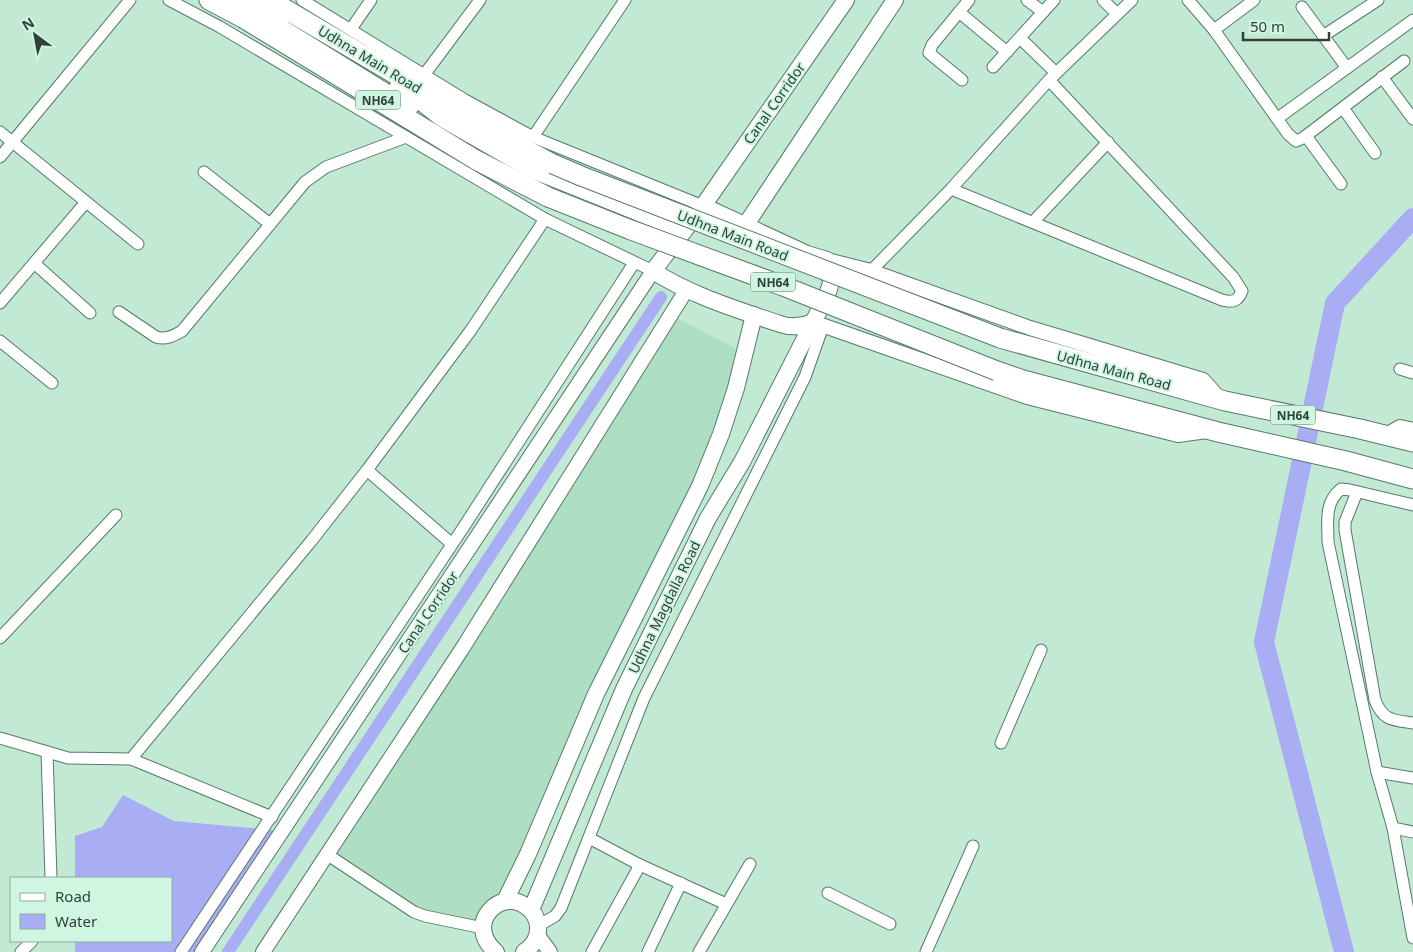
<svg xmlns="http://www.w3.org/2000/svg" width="1413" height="952" font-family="'Noto Sans',sans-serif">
	<rect width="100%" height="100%" fill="#c1e9d3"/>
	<path fill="#aedec4" d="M 675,317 L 742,352 L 700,480 L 505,899 L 481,925 L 425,914 L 333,854 Z"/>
	<path fill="#a9adf4" d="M 123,795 L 174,821 L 283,831 L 198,952 L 75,952 L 75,941 L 171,941 L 171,878 L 75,878 L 75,836 L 102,827 Z"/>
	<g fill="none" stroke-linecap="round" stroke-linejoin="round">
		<path stroke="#a9adf4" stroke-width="12" d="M 228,952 L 661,297"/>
		<path stroke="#a9adf4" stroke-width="20" d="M 1344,952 L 1264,642 L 1335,303 L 1413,218"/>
		<g stroke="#567a67" stroke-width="13">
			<g id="minor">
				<path d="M 169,0 L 220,27 L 545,219 L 653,271"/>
				<path d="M 302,0 L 465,100 L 533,137 L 703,206"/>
				<path d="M 1027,0 L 1043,12"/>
				<path d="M 1103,0 L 1117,14"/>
				<path d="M 1188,0 L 1214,30 L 1288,134 L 1296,141 L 1303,138 L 1404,61"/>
				<path d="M 1302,7 L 1347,68"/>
				<path d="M 959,12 L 1007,52"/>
				<path d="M 351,29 L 371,0"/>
				<path d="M 1214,30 L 1254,0"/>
				<path d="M 1323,36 L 1378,0"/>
				<path d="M 1020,38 L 1056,73"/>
				<path d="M 993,67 L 1054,0"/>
				<path d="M 424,75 L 480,0"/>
				<path d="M 1382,77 L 1413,119"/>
				<path d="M 962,80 L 929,53 L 932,45 L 969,0"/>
				<path d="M 1343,108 L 1375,153"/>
				<path d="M 1278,118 L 1413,20"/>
				<path d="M 0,132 L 138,244"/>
				<path d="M 1306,136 L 1341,184"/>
				<path d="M 533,137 L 625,0"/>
				<path d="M 0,157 L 130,0"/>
				<path d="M 204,172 L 270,224"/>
				<path d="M 951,189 L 1222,300 C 1233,303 1238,301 1242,291 L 1233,277 L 1049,80"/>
				<path d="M 1033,222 L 1108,142"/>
				<path d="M 34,263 L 90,313"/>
				<path d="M 871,271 L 951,189 L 1049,80 L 1132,0"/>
				<path d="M 0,303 L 86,202"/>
				<path d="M 119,312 L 156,337 C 166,340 173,336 182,331 L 305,182 L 326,167 L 406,137"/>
				<path d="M 0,341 L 52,383"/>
				<path d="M 1400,369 L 1413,373"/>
				<path d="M 367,470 L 452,544"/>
				<path d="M 1357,492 L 1345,522 L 1345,530 L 1375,700 C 1383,721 1393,720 1413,723"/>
				<path d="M 1413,505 L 1350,490 L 1341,489 C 1324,503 1328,521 1328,542 L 1377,772 L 1393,828 L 1413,938"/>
				<path d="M 0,638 L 116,515"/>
				<path d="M 0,738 L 68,758 L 131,759 L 312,540 L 367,470 L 471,330 L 545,219"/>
				<path d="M 1001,743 L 1041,650"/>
				<path d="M 47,752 L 51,878"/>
				<path d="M 131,759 L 272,817"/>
				<path d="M 1377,772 L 1413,778"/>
				<path d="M 1393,828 L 1413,832"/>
				<path d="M 589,838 L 640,865 L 726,904"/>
				<path d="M 328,855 L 414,912 L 425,916 L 483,928"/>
				<path d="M 828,893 L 890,924"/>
				<path d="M 538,926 L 555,916 L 561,908 L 644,698 L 805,377 L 823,326"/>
				<path d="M 21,952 L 32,941"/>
				<path d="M 181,952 L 463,528 L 634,263"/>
				<path d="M 592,952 L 640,865"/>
				<path d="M 648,952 L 681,883"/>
				<path d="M 699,952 L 750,864"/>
				<path d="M 926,952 L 973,846"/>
			</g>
		</g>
		<g stroke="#567a67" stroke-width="16">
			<g id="tertiary">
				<path d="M 827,260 L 871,271 L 1030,328 L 1203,380 L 1220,399"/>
				<path d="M 813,322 L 1027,397 L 1178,435 L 1207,431"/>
				<path d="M 1386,435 L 1400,427 L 1413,430"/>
				<path d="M 537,934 L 550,952"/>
				<path d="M 202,952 L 653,271"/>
				<path d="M 263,952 L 462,649 L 687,289"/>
			</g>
		</g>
		<g stroke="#567a67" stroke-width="18">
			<g id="secondary">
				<path d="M 234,0 L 263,16 L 404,103 L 411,106"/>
				<path d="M 252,0 L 282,17"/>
				<path d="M 398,86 L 412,95 L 441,118 L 530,169 L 684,231"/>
				<path d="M 703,206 L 846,0"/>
				<path d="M 745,226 L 895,0"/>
				<path d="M 505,901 L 528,854 L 596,694 L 700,486 L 721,434 L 736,388 L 754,315"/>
				<path d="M 531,910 L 624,689 L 708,518 L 742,462 L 827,295 L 831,283 L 827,260 L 807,254 L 703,206 L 653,271 C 690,295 738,310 780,324 C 792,328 802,327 813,322"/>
				<path d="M 496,952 C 463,924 501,886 527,907 C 533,911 537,918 538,926 C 539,937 533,946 524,952"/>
			</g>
		</g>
		<g stroke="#567a67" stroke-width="21">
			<g id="trunk">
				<path d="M 209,0 L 243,18 L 476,160 L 548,197"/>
				<path d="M 270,0 L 488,129 L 553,164"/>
				<path d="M 1000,338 L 1225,401 L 1360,429 L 1413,442"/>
				<path d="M 997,371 L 1023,380 L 1218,432 L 1346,461 L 1413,479"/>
			</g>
		</g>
		<use href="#minor" stroke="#fff" stroke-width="11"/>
		<use href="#tertiary" stroke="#fff" stroke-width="14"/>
		<use href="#secondary" stroke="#fff" stroke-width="16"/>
		<use href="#trunk" stroke="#fff" stroke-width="19"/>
		<g stroke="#567a67" stroke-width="21" stroke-linecap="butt">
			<g id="trunk-bridge">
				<path d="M 553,164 L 581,176 L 1000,338"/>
				<path d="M 548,197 L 631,230 L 783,286 L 997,371"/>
			</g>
		</g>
		<use href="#trunk-bridge" stroke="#fff" stroke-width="19"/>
	</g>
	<g text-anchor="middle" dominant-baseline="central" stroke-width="4" stroke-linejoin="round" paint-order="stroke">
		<g fill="#cef6e0" stroke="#60776b" stroke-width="1">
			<rect x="355.5" y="90.5" width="45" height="19" rx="4"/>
			<rect x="750.5" y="272.5" width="45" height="19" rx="4"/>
			<rect x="1270.5" y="405.5" width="45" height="19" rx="4"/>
		</g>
		<g font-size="12" font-weight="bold" fill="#314139">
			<text x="378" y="100">NH64</text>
			<text x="773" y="282">NH64</text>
			<text x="1293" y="415">NH64</text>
		</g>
		<g font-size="14" fill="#314139" stroke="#cef6e0">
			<text transform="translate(370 59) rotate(31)">Udhna Main Road</text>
			<text transform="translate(774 103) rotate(-55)">Canal Corridor</text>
			<text transform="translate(733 235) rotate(21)">Udhna Main Road</text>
			<text transform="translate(1114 370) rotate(15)">Udhna Main Road</text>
			<text transform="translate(664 607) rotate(-64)">Udhna Magdalla Road</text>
			<text transform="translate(428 612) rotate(-56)">Canal Corridor</text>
		</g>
	</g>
	<rect x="10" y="877" width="162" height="65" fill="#cef6e0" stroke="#8fae9d"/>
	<rect x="20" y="893" width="25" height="8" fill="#ffffff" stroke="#8fae9d"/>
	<text x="55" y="902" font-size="15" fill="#314139">Road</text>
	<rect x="20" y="914" width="25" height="15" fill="#a9adf4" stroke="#8fae9d"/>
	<text x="55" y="927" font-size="15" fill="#314139">Water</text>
	<g transform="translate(35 35) rotate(328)" stroke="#cef6e0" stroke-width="4" paint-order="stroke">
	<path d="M0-4L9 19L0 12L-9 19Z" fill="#314139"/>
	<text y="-8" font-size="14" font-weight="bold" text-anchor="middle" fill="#314139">N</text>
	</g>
	<path d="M1243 32v8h86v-8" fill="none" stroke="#314139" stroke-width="2.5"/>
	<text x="1250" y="32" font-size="15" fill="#314139" stroke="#cef6e0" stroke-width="4" paint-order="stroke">50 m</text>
</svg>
